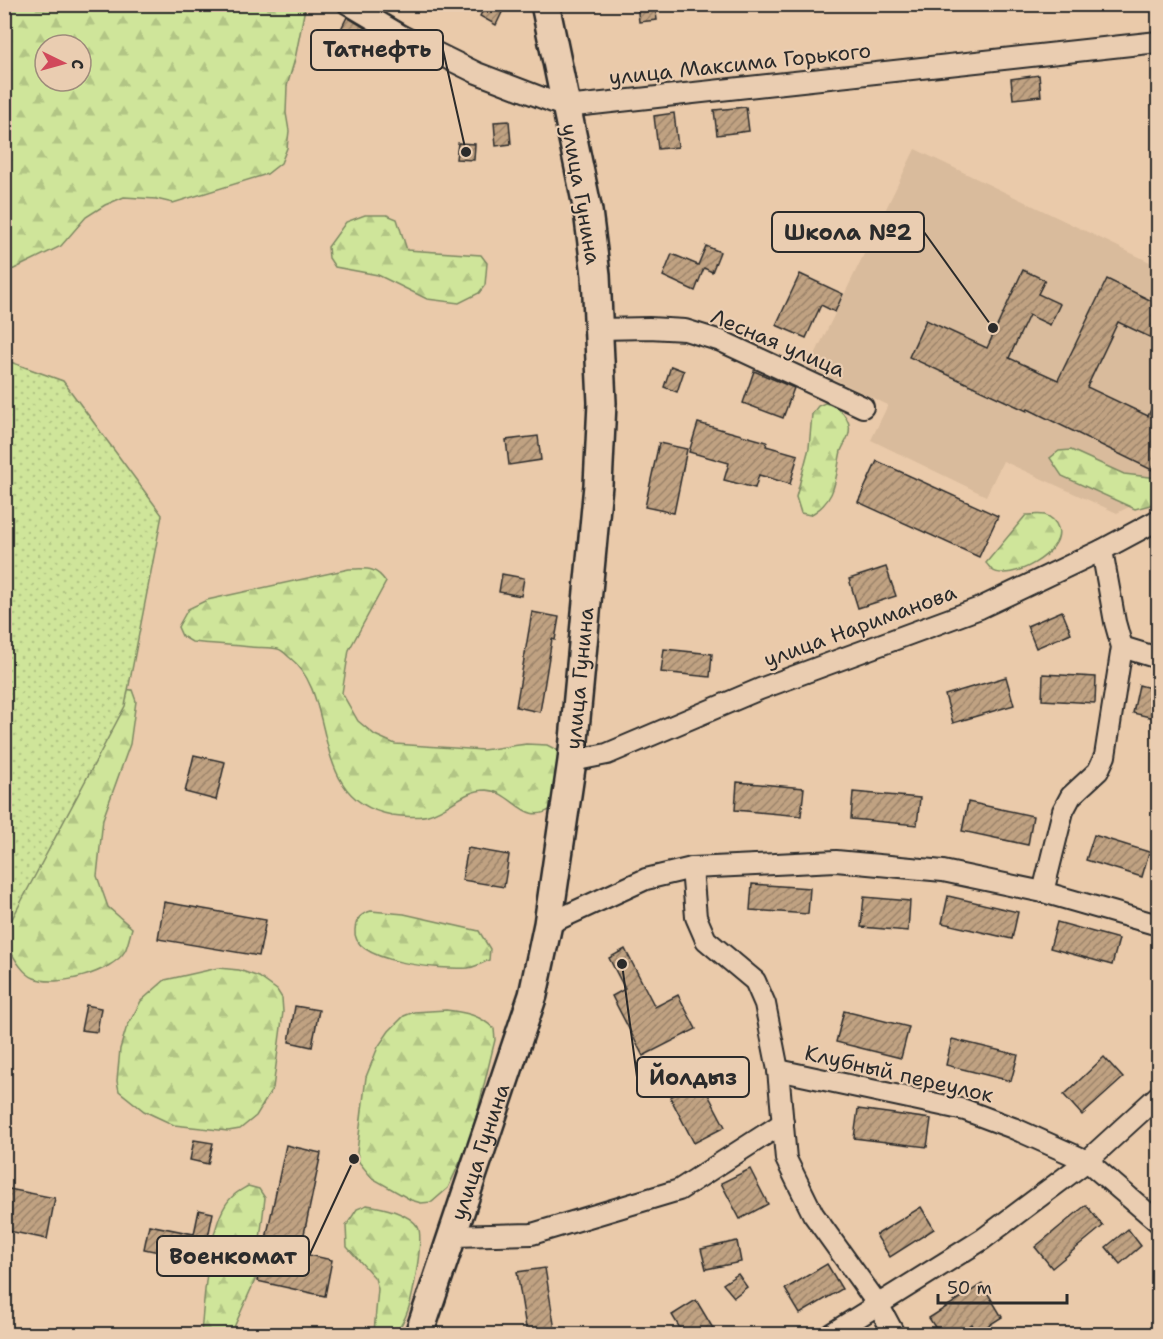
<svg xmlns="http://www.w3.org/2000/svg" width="1163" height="1339" font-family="'Shantell Sans',sans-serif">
	<defs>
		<pattern id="forest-firs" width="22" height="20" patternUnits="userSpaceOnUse" patternTransform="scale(1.5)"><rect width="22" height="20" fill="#cfe59a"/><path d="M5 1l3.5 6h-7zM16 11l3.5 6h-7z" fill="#b2c585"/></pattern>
		<pattern id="garden-dots" width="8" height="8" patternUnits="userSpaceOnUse" patternTransform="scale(1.5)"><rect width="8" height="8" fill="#cfe59a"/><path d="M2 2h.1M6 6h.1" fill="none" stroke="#b2c585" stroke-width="1.8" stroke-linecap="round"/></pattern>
		<pattern id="building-hatch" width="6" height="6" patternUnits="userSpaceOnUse" patternTransform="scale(1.5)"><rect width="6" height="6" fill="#c0a282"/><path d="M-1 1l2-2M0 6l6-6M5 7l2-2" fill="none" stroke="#9c846b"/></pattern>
	</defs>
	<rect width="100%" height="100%" fill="#eacaaa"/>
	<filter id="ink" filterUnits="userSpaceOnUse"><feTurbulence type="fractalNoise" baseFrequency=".0167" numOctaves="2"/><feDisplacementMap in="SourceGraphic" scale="12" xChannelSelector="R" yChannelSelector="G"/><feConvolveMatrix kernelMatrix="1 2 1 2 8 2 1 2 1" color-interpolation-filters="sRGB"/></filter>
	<g filter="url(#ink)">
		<path fill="#d9bb9c" d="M 915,149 L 1158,266 L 1158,492 L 1117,513 L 1003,461 L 986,496 L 871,440 L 888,405 L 809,367 Z"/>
		<g fill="url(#forest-firs)" stroke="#7d8862" stroke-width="1.5" fill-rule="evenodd">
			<path d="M 5,4 L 304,5 L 305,8 L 295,59 L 287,86 L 286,113 L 289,131 L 287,148 L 281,163 L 267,174 L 173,203 L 156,199 L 124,197 L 105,205 L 86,217 L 61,246 L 14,269 L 5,271 ZM 45,45 L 81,45 L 81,81 L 45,81 Z"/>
			<path d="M 365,215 L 387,215 L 397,219 L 407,250 L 481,255 L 487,263 L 485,285 L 479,293 L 459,303 L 427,299 L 378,275 L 335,267 L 329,258 L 328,247 L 346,222 Z"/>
			<path d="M 825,403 C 838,406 852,418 849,433 C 848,439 843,445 841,451 C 835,477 838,500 810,515 L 801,513 L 796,497 L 809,448 L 812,414 L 818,406 Z"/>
			<path d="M 1071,450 L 1124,474 L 1158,478 L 1158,503 L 1135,509 L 1062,476 L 1050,458 L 1059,451 Z"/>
			<path d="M 1026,515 C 1032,515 1039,514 1045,515 C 1051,517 1056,522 1058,528 C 1066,552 1010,583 992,570 C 990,568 988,565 986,563 Z"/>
			<path d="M 349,569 C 367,569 375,566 386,582 L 349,650 L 342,693 L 358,721 L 375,735 L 395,744 L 483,750 L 526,744 L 547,745 L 557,750 L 561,760 L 554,807 C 524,829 514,791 486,790 C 463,790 449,810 428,815 C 419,818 401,816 392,815 C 306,800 340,696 289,657 C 286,654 282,650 278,649 C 270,647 259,648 251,647 C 231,645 211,644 192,642 L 182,636 L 178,627 L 188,609 L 207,600 Z"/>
			<path d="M 144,580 L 145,601 L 137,621 L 122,689 L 132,690 L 136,701 L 130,744 L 103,819 L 97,876 L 108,907 L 132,928 C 130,935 128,945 125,951 C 113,972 56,988 34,978 C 21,973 12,953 5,942 L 4,604 Z"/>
			<path d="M 371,911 L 404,914 L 479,931 L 490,949 L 489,960 C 483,963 475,967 468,968 C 444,970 351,963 355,930 C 356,918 361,914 371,911 Z"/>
			<path d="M 218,968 L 239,970 L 259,977 L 277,990 L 282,998 L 283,1012 L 273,1088 L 256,1116 L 240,1129 L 228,1131 L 174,1125 L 144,1111 L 119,1091 L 117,1081 L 120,1049 L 126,1029 L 141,1001 L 165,980 Z"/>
			<path d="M 446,1010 C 464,1012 481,1015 494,1029 L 495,1040 L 471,1138 L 448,1188 L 432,1202 L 421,1203 L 411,1200 L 372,1178 L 359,1162 L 357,1152 L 366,1077 L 378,1047 L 389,1031 L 404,1016 L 414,1012 Z"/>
			<path d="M 248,1186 L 259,1189 L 265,1198 L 255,1280 L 231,1334 L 201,1334 C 204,1302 208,1217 233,1196 C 237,1192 243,1189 248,1186 Z"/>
			<path d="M 367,1205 C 382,1207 409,1213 418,1227 C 424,1238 413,1296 408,1310 C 405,1319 400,1328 394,1334 L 376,1334 L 374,1332 L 378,1289 L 375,1278 L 347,1247 L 346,1226 L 357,1209 Z"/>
		</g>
		<path fill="url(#garden-dots)" stroke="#7d8862" stroke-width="1.5" d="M 5,360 L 63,381 L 162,515 L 125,706 L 12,919 L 5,948 Z"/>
		<g fill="url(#building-hatch)" stroke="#2b2b2b" stroke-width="1.5">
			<path d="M 486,4 L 506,4 L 496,25 L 480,16 Z"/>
			<path d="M 637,4 L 655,4 L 657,20 L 639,22 Z"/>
			<path d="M 347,17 L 370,31 L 365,41 L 341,29 Z"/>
			<path d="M 1039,75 L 1041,96 L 1013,99 L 1011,79 Z"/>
			<path d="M 746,107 L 749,131 L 717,135 L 714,110 Z"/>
			<path d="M 674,113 L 678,147 L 658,149 L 654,116 Z"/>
			<path d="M 509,121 L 511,144 L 496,146 L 494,122 Z"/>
			<path d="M 458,143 L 475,144 L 474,160 L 456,159 Z"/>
			<path d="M 706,246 L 720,252 L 712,272 L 704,268 L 695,291 L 663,276 L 672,254 L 698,265 Z"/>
			<path d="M 1023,270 L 1045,280 L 1038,294 L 1060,304 L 1050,325 L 1029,315 L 1009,358 L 1058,380 L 1107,279 L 1158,304 L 1158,341 L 1118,322 L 1087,387 L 1148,416 L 1158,394 L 1158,457 L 1152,470 L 1028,409 L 1027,411 L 909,357 L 926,320 L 987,348 Z"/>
			<path d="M 800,274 L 843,294 L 835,312 L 821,305 L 806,338 L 776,325 Z"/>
			<path d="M 671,366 L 684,371 L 677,392 L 664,387 Z"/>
			<path d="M 754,371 L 794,388 L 783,418 L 743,403 Z"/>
			<path d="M 698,423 L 767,442 L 766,446 L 798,455 L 790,484 L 759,475 L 755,488 L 724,480 L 729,463 L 689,452 Z"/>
			<path d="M 538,436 L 541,460 L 509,465 L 506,440 Z"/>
			<path d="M 659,443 L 687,449 L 674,513 L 645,507 Z"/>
			<path d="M 877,461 L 998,516 L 979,557 L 858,502 Z"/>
			<path d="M 886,567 L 896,596 L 858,608 L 849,579 Z"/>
			<path d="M 502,574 L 524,578 L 521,596 L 499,592 Z"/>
			<path d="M 1062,611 L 1071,633 L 1036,648 L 1027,626 Z"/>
			<path d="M 532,612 L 559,617 L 555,640 L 552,639 L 540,712 L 516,707 Z"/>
			<path d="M 664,649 L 712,654 L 710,677 L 661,672 Z"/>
			<path d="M 1043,674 L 1096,677 L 1095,703 L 1042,700 Z"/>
			<path d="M 1006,677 L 1014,705 L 953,723 L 945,695 Z"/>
			<path d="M 1139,685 L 1158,690 L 1158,719 L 1133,713 Z"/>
			<path d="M 194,755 L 225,762 L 216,800 L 185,792 Z"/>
			<path d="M 737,782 L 804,788 L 801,816 L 735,810 Z"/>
			<path d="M 853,792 L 920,798 L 917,825 L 851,819 Z"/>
			<path d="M 968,802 L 1033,816 L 1028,845 L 962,831 Z"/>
			<path d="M 1094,835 L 1149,852 L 1142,877 L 1086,860 Z"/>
			<path d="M 468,848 L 509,855 L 504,887 L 462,880 Z"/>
			<path d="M 752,884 L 810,888 L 808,914 L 750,910 Z"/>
			<path d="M 948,896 L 1018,912 L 1012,939 L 942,923 Z"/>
			<path d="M 864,897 L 910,901 L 908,931 L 861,927 Z"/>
			<path d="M 164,902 L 266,920 L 259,956 L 158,939 Z"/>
			<path d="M 1057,922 L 1119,939 L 1112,965 L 1050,948 Z"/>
			<path d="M 625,949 L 655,1007 L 678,995 L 696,1029 L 643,1056 L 612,996 L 625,989 L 609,958 Z"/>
			<path d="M 86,1005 L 101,1008 L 97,1032 L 81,1030 Z"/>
			<path d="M 295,1006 L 319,1010 L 312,1047 L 289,1042 Z"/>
			<path d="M 844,1011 L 909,1027 L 901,1058 L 836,1042 Z"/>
			<path d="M 952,1039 L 1018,1055 L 1011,1081 L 946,1065 Z"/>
			<path d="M 1104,1057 L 1123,1078 L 1082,1115 L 1064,1095 Z"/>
			<path d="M 701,1081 L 725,1127 L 694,1143 L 670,1097 Z"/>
			<path d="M 858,1109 L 931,1119 L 927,1147 L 854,1138 Z"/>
			<path d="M 194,1140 L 213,1143 L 208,1164 L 190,1160 Z"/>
			<path d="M 286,1145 L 321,1153 L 300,1253 L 332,1260 L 325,1296 L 257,1281 Z"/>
			<path d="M 750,1169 L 768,1204 L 740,1219 L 721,1183 Z"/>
			<path d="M 4,1188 L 55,1198 L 47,1239 L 4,1230 Z"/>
			<path d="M 1086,1205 L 1103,1226 L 1052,1268 L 1035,1247 Z"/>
			<path d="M 921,1207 L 934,1229 L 890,1257 L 876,1235 Z"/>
			<path d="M 199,1210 L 213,1213 L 203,1261 L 144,1249 L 149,1225 L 194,1234 Z"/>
			<path d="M 1128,1229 L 1141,1246 L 1120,1264 L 1106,1247 Z"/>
			<path d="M 737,1241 L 741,1262 L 706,1269 L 701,1249 Z"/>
			<path d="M 827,1264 L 842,1289 L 800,1314 L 785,1289 Z"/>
			<path d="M 545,1268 L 555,1330 L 527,1334 L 517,1272 Z"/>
			<path d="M 738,1274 L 747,1287 L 734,1297 L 723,1284 Z"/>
			<path d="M 982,1284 L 1002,1317 L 977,1333 L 972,1324 L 956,1335 L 940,1335 L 929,1318 Z"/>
			<path d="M 696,1300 L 717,1335 L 684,1335 L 672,1315 Z"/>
		</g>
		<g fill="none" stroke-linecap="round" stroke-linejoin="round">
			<g stroke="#2b2b2b" stroke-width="24">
				<g id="minor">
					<path d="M 348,4 L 402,36 L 477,73 L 566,107 L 1158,42"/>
					<path d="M 599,329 L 649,328 L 685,330 L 721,341 L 863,407"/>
					<path d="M 1122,647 L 1158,658"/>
					<path d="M 572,761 L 607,754 L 760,689 L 980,608 L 1102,550 L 1158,520"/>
					<path d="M 692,868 L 696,917 L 706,940 L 755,981 L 765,1004 L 778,1070 L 786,1159 L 813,1214 L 879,1306 L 894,1334"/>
					<path d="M 1043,892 L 1063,811 L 1071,796 L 1098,771 L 1105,756 L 1122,647 L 1115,622 L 1102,550"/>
					<path d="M 548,924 L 646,879 L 692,868 L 836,861 L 943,871 L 1043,892 L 1158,925"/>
					<path d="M 778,1070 L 965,1110 L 1013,1128 L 1087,1161 L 1158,1222"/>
					<path d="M 452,1236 L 532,1234 L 679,1190 L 783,1123"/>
					<path d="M 831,1334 L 983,1239 L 1087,1161 L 1158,1096"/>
				</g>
			</g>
			<g stroke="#2b2b2b" stroke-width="32">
				<g id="secondary">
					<path id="s1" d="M 419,1334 L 533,995 L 548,924 L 572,761 L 598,485 L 602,403 L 596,275 L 588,211 L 545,4"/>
				</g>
			</g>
			<use href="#minor" stroke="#eacdb1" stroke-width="20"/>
			<use href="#secondary" stroke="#eacdb1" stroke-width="27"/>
		</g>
	</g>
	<g text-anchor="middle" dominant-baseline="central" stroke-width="4.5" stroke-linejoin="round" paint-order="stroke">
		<g font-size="21" fill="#2b2b2b" stroke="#eacdb1">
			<text transform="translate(740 64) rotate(-6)">улица Максима Горького</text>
			<text transform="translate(581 194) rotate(80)">улица Гунина</text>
			<text transform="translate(778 343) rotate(23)">Лесная улица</text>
			<text transform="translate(860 626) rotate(-20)">улица Нариманова</text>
			<text stroke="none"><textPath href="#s1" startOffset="678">улица Гунина</textPath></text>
			<text transform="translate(899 1074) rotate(13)">Клубный переулок</text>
			<text stroke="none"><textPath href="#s1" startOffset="192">улица Гунина</textPath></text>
		</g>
	</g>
	<path fill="none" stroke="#2b2b2b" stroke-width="2" d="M466 152L443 50M993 328L924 232M622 964L637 1077M354 1159L309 1256"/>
	<g fill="#2b2b2b" stroke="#eacdb1" stroke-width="2">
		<circle cx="466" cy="152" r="6"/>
		<circle cx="993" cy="328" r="6"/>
		<circle cx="622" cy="964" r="6"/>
		<circle cx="354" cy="1159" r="6"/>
	</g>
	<g fill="#eacdb1" stroke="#2b2b2b" stroke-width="2">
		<rect x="311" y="30" width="132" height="40" rx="6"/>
		<rect x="772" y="212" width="152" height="40" rx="6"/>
		<rect x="637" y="1057" width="112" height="40" rx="6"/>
		<rect x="157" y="1236" width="152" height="40" rx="6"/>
	</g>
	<g font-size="22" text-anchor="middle" font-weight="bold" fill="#2b2b2b">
		<text x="377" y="57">Татнефть</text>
		<text x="848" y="240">Школа №2</text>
		<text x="693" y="1085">Йолдыз</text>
		<text x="233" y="1264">Военкомат</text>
	</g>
	<rect width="1163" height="1339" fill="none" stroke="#eacdb1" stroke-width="24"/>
	<rect x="12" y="12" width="1139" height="1315" fill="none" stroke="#2b2b2b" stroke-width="2" filter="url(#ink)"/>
	<g transform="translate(63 63) rotate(95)"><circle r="28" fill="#eacdb1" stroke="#9e8c7b" stroke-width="1.5"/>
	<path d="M0-4.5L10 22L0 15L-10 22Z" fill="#d1495b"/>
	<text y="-9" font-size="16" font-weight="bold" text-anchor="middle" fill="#2b2b2b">С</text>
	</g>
	<path d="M938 1294v9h129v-9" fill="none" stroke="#2b2b2b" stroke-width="3"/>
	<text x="947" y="1294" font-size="18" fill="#2b2b2b" stroke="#eacdb1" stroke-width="4.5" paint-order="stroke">50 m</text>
</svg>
